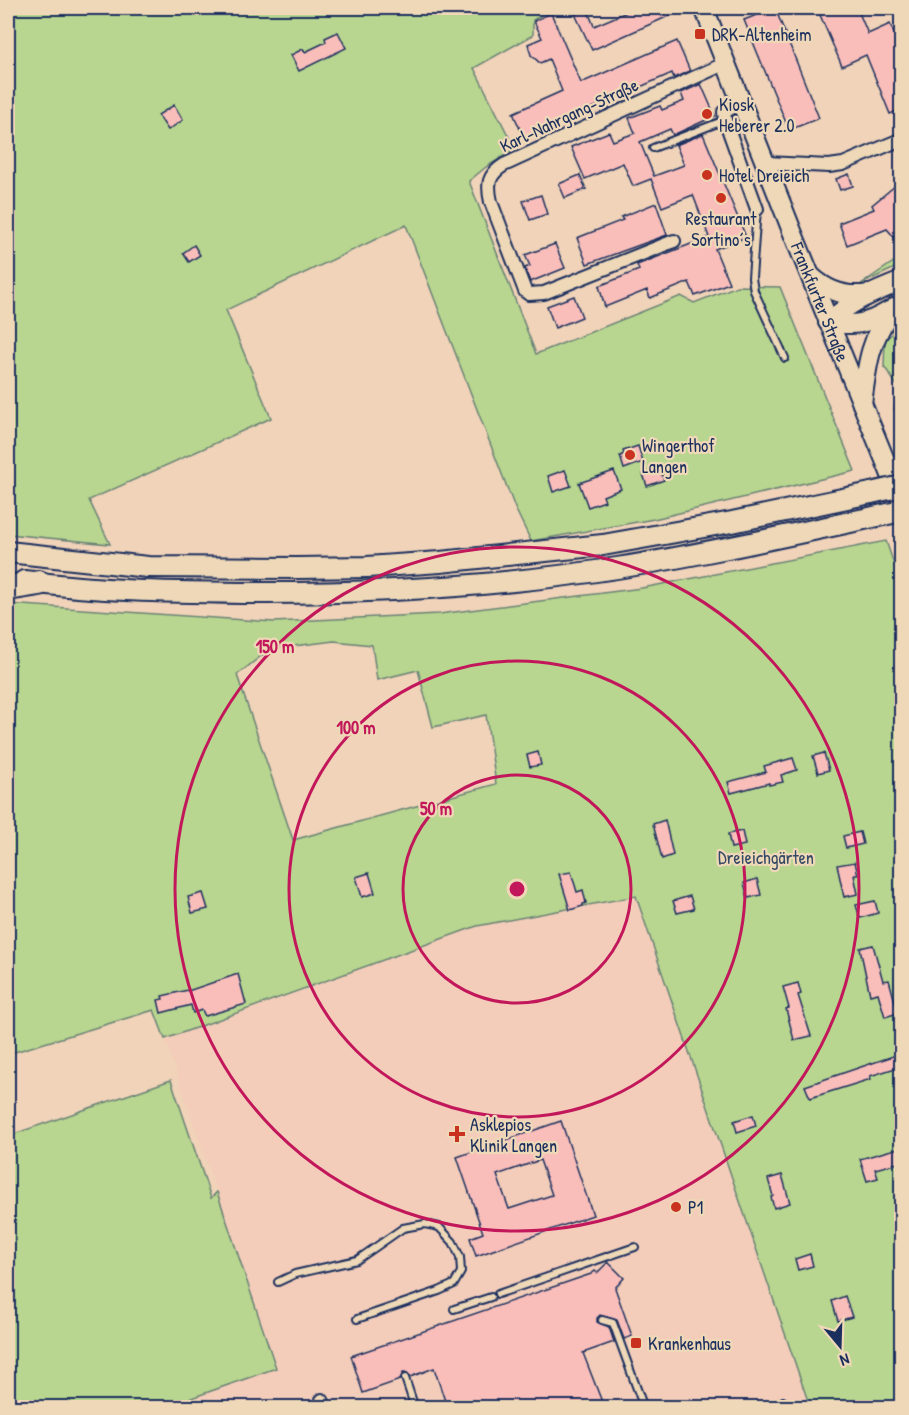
<svg xmlns="http://www.w3.org/2000/svg" width="909" height="1415" font-family="'Patrick Hand',sans-serif">
	<rect width="100%" height="100%" fill="#f0d3b8"/>
	<filter id="ink" filterUnits="userSpaceOnUse"><feTurbulence type="fractalNoise" baseFrequency=".0167" numOctaves="2"/><feDisplacementMap in="SourceGraphic" scale="12" xChannelSelector="R" yChannelSelector="G"/><feConvolveMatrix kernelMatrix="1 2 1 2 8 2 1 2 1" color-interpolation-filters="sRGB"/></filter>
	<g filter="url(#ink)">
		<g fill="#f3cdb9">
			<path d="M 857,8 L 889,8 L 882,12 L 883,16 L 864,24 Z"/>
			<path d="M 636,895 L 810,1407 L 166,1407 L 276,1368 L 165,1039 L 477,926 Z"/>
		</g>
		<g fill="#b8d68f" stroke="#6a8276" stroke-width="1.5" fill-rule="evenodd">
			<path d="M 8,8 L 554,8 L 533,20 L 533,35 L 474,68 L 515,149 L 486,167 L 469,181 L 536,354 L 681,296 L 694,303 L 737,286 L 780,287 L 855,471 L 654,519 L 531,541 L 515,508 L 406,225 L 226,310 L 271,418 L 89,500 L 110,544 L 8,534 Z"/>
			<path d="M 901,257 L 901,265 L 861,284 Z"/>
			<path d="M 901,326 L 901,428 L 894,409 L 900,390 L 884,366 L 885,340 Z"/>
			<path d="M 886,541 L 902,587 L 901,1407 L 810,1407 L 636,896 L 477,926 L 165,1039 L 154,1010 L 8,1054 L 8,604 L 274,622 L 439,614 L 642,588 ZM 334,641 L 372,645 L 377,680 L 418,670 L 433,727 L 486,715 L 496,784 L 293,840 L 237,675 L 270,649 Z"/>
			<path d="M 171,1080 L 211,1198 L 217,1192 L 276,1368 L 166,1407 L 8,1407 L 8,1136 Z"/>
		</g>
		<g fill="#fabeba" stroke="#1b2f5e" stroke-width="1.5" fill-rule="evenodd">
			<path d="M 636,8 L 687,8 L 592,50 L 575,14 L 587,9 L 594,26 Z"/>
			<path d="M 775,8 L 819,118 L 789,130 L 744,20 Z"/>
			<path d="M 817,8 L 857,8 L 868,34 L 890,24 L 902,53 L 902,109 L 890,114 L 866,55 L 842,66 Z"/>
			<path d="M 551,13 L 581,83 L 677,41 L 690,71 L 674,78 L 672,73 L 524,138 L 513,113 L 562,91 L 549,59 L 540,63 L 531,55 L 528,44 L 542,38 L 534,21 Z"/>
			<path d="M 338,32 L 346,48 L 299,71 L 291,55 L 303,49 L 305,52 L 326,42 L 325,38 Z"/>
			<path d="M 701,84 L 715,116 L 673,135 L 670,129 L 640,142 L 654,176 L 684,165 L 676,145 L 703,134 L 746,237 L 715,249 L 729,283 L 695,296 L 689,282 L 650,298 L 647,290 L 605,307 L 599,286 L 639,270 L 637,265 L 709,237 L 693,195 L 662,207 L 651,179 L 633,186 L 623,163 L 585,179 L 571,147 L 609,132 L 613,141 L 635,133 L 629,118 L 660,106 L 662,110 L 684,101 L 681,93 Z"/>
			<path d="M 174,105 L 183,120 L 168,130 L 158,115 Z"/>
			<path d="M 849,174 L 853,186 L 840,190 L 836,179 Z"/>
			<path d="M 580,175 L 586,189 L 565,198 L 559,184 Z"/>
			<path d="M 902,180 L 902,232 L 894,237 L 887,229 L 847,245 L 839,223 L 874,209 L 872,205 Z"/>
			<path d="M 541,195 L 547,214 L 530,220 L 523,201 Z"/>
			<path d="M 656,203 L 667,235 L 587,264 L 577,238 L 623,220 L 621,217 Z"/>
			<path d="M 555,244 L 565,268 L 530,282 L 525,268 L 530,266 L 525,255 Z"/>
			<path d="M 194,245 L 200,255 L 189,262 L 183,253 Z"/>
			<path d="M 574,296 L 582,317 L 555,328 L 547,306 Z"/>
			<path d="M 638,446 L 643,462 L 624,469 L 620,456 L 624,454 L 623,451 Z"/>
			<path d="M 659,468 L 664,480 L 647,486 L 643,474 Z"/>
			<path d="M 565,470 L 571,486 L 553,492 L 548,476 Z"/>
			<path d="M 614,471 L 621,489 L 603,496 L 605,501 L 588,507 L 579,483 Z"/>
			<path d="M 538,752 L 541,765 L 530,767 L 527,755 Z"/>
			<path d="M 824,753 L 829,770 L 818,773 L 813,756 Z"/>
			<path d="M 793,758 L 797,770 L 781,775 L 783,782 L 769,785 L 769,783 L 731,793 L 728,782 L 766,772 L 764,766 Z"/>
			<path d="M 665,820 L 673,855 L 662,859 L 653,824 Z"/>
			<path d="M 742,831 L 745,845 L 731,848 L 728,834 Z"/>
			<path d="M 860,832 L 863,844 L 846,848 L 843,836 Z"/>
			<path d="M 855,862 L 858,875 L 854,875 L 858,894 L 844,897 L 837,865 Z"/>
			<path d="M 571,872 L 577,892 L 583,890 L 586,903 L 583,904 L 583,906 L 570,910 L 559,874 Z"/>
			<path d="M 369,873 L 375,893 L 362,897 L 356,877 Z"/>
			<path d="M 757,879 L 761,895 L 748,898 L 744,883 Z"/>
			<path d="M 203,893 L 208,909 L 192,913 L 188,897 Z"/>
			<path d="M 690,896 L 694,909 L 677,913 L 673,901 Z"/>
			<path d="M 875,901 L 878,913 L 860,918 L 856,905 Z"/>
			<path d="M 873,945 L 883,981 L 889,980 L 898,1013 L 885,1017 L 878,993 L 870,995 L 860,948 Z"/>
			<path d="M 238,974 L 246,1004 L 205,1016 L 202,1010 L 193,1013 L 191,1005 L 161,1013 L 158,1000 L 163,999 L 162,996 L 188,990 L 188,991 Z"/>
			<path d="M 798,983 L 801,994 L 798,995 L 811,1036 L 794,1040 L 786,1009 L 789,1008 L 783,987 Z"/>
			<path d="M 902,1053 L 902,1066 L 870,1076 L 871,1079 L 810,1098 L 805,1086 Z"/>
			<path d="M 753,1115 L 756,1126 L 737,1132 L 734,1121 Z"/>
			<path d="M 561,1121 L 593,1215 L 476,1256 L 470,1238 L 483,1233 L 457,1157 ZM 540,1160 L 552,1195 L 509,1209 L 497,1175 Z"/>
			<path d="M 902,1147 L 902,1162 L 875,1169 L 878,1178 L 867,1181 L 860,1159 Z"/>
			<path d="M 782,1175 L 790,1203 L 774,1208 L 771,1197 L 773,1196 L 768,1179 Z"/>
			<path d="M 810,1254 L 813,1266 L 798,1270 L 795,1259 Z"/>
			<path d="M 608,1262 L 624,1278 L 615,1288 L 632,1336 L 624,1339 L 617,1320 L 600,1315 L 597,1318 L 597,1322 L 609,1327 L 614,1342 L 583,1353 L 604,1407 L 447,1407 L 434,1368 L 410,1377 L 407,1373 L 403,1373 L 400,1380 L 363,1393 L 351,1356 L 591,1274 L 595,1271 L 597,1273 Z"/>
			<path d="M 845,1296 L 852,1317 L 838,1321 L 832,1301 Z"/>
		</g>
		<g fill="none" stroke-linecap="round" stroke-linejoin="round">
			<g stroke="#1b2f5e" stroke-width="10">
				<g id="service">
					<path d="M 653,148 L 725,120"/>
					<path d="M 757,209 L 752,278 L 754,291 L 785,358"/>
					<path d="M 278,1282 L 295,1274 L 357,1260 L 403,1228 L 425,1224 L 439,1227 L 453,1242 L 460,1257 L 461,1272 L 454,1284 L 439,1291 L 357,1319"/>
					<path d="M 498,1294 L 635,1247"/>
					<path d="M 454,1309 L 491,1297"/>
					<path d="M 602,1320 L 613,1323 L 644,1408"/>
					<path d="M 405,1378 L 415,1408"/>
					<path d="M 783,1401 L 785,1408"/>
				</g>
			</g>
			<g stroke="#1b2f5e" stroke-width="16">
				<g id="minor">
					<path d="M 742,102 L 724,112 L 725,120 L 757,209"/>
					<path d="M 766,163 L 829,166 L 843,164 L 902,139"/>
					<path d="M 674,241 L 544,293 L 529,294 L 525,291 L 491,202 C 487,184 488,175 504,165 L 726,63"/>
					<path d="M 322,1400 L 326,1408"/>
				</g>
			</g>
			<g stroke="#1b2f5e" stroke-width="22">
				<g id="secondary">
					<path id="s1" d="M 704,8 L 792,231 L 902,502"/>
					<path d="M 811,276 C 826,290 846,298 868,294"/>
					<path d="M 828,322 C 850,302 874,292 902,281"/>
					<path d="M 828,322 C 854,326 866,325 889,311"/>
					<path d="M 862,404 C 867,366 869,339 894,308"/>
				</g>
			</g>
			<g stroke="#1b2f5e" stroke-width="24">
				<g id="primary">
					<path d="M 8,552 L 148,567 L 298,568 L 367,567 L 440,562 L 603,545 L 732,522 L 871,493"/>
					<path d="M 24,581 C 96,591 168,592 241,593 C 367,594 493,587 617,568 C 712,553 807,531 902,511"/>
				</g>
			</g>
			<g stroke="#1b2f5e" stroke-width="28">
				<path id="motorway" d="M 8,588 L 39,583"/>
			</g>
			<use href="#service" stroke="#eed8b7" stroke-width="6"/>
			<use href="#minor" stroke="#eed8b7" stroke-width="12"/>
			<use href="#secondary" stroke="#eed8b7" stroke-width="18"/>
			<use href="#primary" stroke="#eed8b7" stroke-width="20"/>
			<use href="#motorway" stroke="#eed8b7" stroke-width="24"/>
			<g stroke="#1b2f5e" stroke-width="24" stroke-linecap="butt">
				<path id="primary-bridge" d="M 871,493 L 902,486"/>
			</g>
			<use href="#primary-bridge" stroke="#eed8b7" stroke-width="20"/>
		</g>
	</g>
	<g fill="none" stroke="#c2185b" stroke-width="3">
		<circle cx="517" cy="889" r="114"/>
		<circle cx="517" cy="889" r="228"/>
		<circle cx="517" cy="889" r="342"/>
	</g>
	<g fill="#c8321e" stroke="#eed8b7" stroke-width="2">
		<rect x="694" y="28" width="12" height="12" rx="3"/>
		<circle cx="707" cy="114" r="6"/>
		<circle cx="707" cy="175" r="6"/>
		<circle cx="721" cy="198" r="6"/>
		<circle cx="630" cy="455" r="6"/>
		<path d="M454 1125h6v6h6v6h-6v6h-6v-6h-6v-6h6z"/>
		<circle cx="676" cy="1207" r="6"/>
		<rect x="630" y="1337" width="12" height="12" rx="3"/>
	</g>
	<g text-anchor="middle" dominant-baseline="central" stroke-width="4.5" stroke-linejoin="round" paint-order="stroke">
		<g font-size="18" fill="#1b2f5e" stroke="#eed8b7" text-anchor="start">
			<text x="712" y="34">DRK-Altenheim</text>
			<text x="719" y="104">Kiosk<tspan x="719" dy="21">Heberer 2.0</tspan></text>
			<text x="719" y="175">Hotel Dreieich</text>
			<text x="721" y="218" text-anchor="middle">Restaurant<tspan x="721" dy="21">Sortino´s</tspan></text>
			<text x="642" y="445">Wingerthof<tspan x="642" dy="21">Langen</tspan></text>
			<text x="470" y="1124">Asklepios<tspan x="470" dy="21">Klinik Langen</tspan></text>
			<text x="688" y="1207">P1</text>
			<text x="648" y="1343">Krankenhaus</text>
		</g>
		<g font-size="18" fill="#1b2f5e" stroke="#eed8b7">
			<text transform="translate(569 115) rotate(-25)">Karl-Nahrgang-Straße</text>
			<text stroke="none"><textPath href="#s1" startOffset="316">Frankfurter Straße</textPath></text>
		</g>
		<g font-size="18" fill="#334865" stroke="#eed8b7">
			<text x="766" y="857">Dreieichgärten</text>
		</g>
	</g>
	<circle cx="517" cy="889" r="9" fill="#c2185b" stroke="#eed8b7" stroke-width="3"/>
	<g font-size="18" text-anchor="middle" font-weight="bold" fill="#c2185b" stroke="#eed8b7" stroke-width="4.5" stroke-linejoin="round" paint-order="stroke">
		<text x="275" y="653">150 m</text>
		<text x="356" y="734">100 m</text>
		<text x="436" y="815">50 m</text>
	</g>
	<rect width="909" height="1415" fill="none" stroke="#eed8b7" stroke-width="30"/>
	<rect x="15" y="15" width="879" height="1385" fill="none" stroke="#1b2f5e" stroke-width="2" filter="url(#ink)"/>
	<g transform="translate(840 1346) rotate(161)" stroke="#eed8b7" stroke-width="4.5" paint-order="stroke">
	<path d="M0-4.5L10 22L0 15L-10 22Z" fill="#1b2f5e"/>
	<text y="-9" font-size="16" font-weight="bold" text-anchor="middle" fill="#1b2f5e">N</text>
	</g>
</svg>
